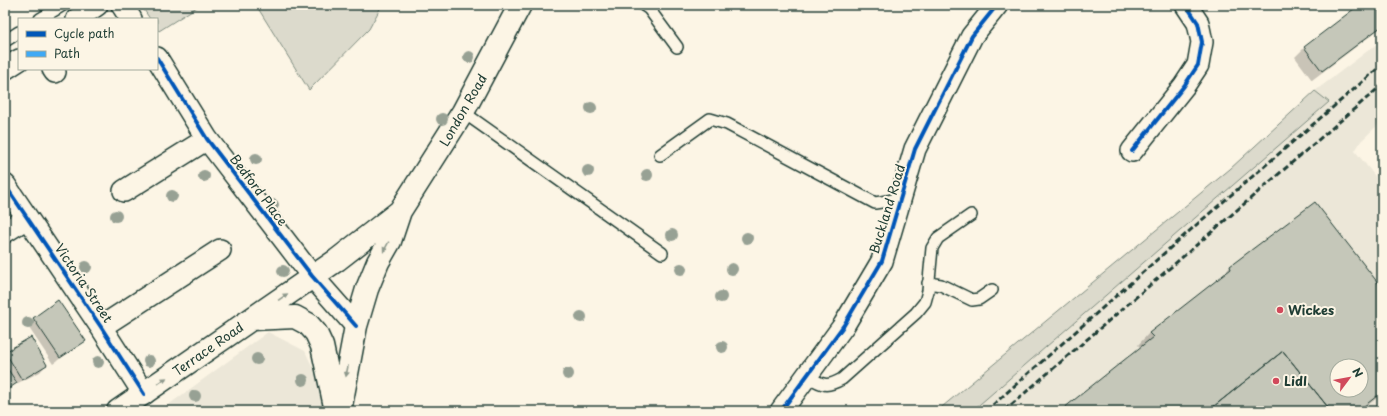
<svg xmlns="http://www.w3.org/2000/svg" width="1387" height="416" font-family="'Playpen Sans',sans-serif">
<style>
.built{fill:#ece7d8;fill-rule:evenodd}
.green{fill:#dcdacc;stroke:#7e8c80}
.shadow{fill:#0003;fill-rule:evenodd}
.building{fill:#c5c7b9;stroke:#1f3d34;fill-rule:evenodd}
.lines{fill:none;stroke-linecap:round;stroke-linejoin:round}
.lane-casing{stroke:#1f3d34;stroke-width:14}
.street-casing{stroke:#1f3d34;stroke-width:24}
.primary-casing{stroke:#1f3d34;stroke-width:25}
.lane{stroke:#fcf5e5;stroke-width:11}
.street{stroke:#fcf5e5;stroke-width:21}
.primary{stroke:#fcf5e5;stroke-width:22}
.rail{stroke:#1f3d34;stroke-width:3;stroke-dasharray:6 3;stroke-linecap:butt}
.quiet{stroke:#3fa9f5;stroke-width:3;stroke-dasharray:6 3;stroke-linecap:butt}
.cycleway-casing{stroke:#fcf5e5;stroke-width:6}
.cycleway{stroke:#0057b8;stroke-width:4}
.tree{fill:#97a194}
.oneway{fill:#8e998c}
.poi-dot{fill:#d1495b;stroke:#fcf5e5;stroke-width:1.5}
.labels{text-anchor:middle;stroke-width:4;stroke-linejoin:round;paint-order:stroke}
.street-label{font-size:13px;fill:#1f3d34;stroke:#fcf5e5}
.poi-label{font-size:13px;font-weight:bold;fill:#1f3d34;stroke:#fcf5e5;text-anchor:start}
</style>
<rect width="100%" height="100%" fill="#fcf5e5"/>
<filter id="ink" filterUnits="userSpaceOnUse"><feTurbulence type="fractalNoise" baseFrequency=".025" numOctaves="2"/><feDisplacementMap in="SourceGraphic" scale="8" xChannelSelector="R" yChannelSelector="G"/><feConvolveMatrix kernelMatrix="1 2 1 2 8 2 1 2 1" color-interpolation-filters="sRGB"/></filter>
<g filter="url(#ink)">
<path class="built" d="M1382,40V121L1361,141L1355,151L1382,185V411H937L1230,169L1315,91ZM1337,366H1361V390H1337Z
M268,332L305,351L333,411H160Z"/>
<path class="green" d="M141,5H200L159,31L157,29V19H150Z
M256,5H382L369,29L309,90Z
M1315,91L1329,102L972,411H937L1230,169Z"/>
<path class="shadow" d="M1361,5H1382V27L1312,80L1295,57L1305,47Z
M1315,203L1382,290V394L1360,411H1062L1141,348L1138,345L1149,333L1219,279L1230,267ZM1337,366H1361V390H1337Z
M58,302L84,340L53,364L27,325Z
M6,352L46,365L40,372L14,385L5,393Z"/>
<path class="building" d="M1359,5H1382V26L1322,71L1304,47Z
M1315,202L1382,288V392L1358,411H1331L1283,351L1208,411H1066L1064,408L1153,337L1149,333L1231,269L1230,266ZM1337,366H1361V390H1337Z
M58,300L86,341L60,358L33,318Z
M31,337L47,365L22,380L5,352Z
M1283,351L1331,411H1208Z
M5,365L17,383L5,391Z"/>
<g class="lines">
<defs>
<path id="lane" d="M643,5L649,9L677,47
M40,19L63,5
M5,41L19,32
M463,112L662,253
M660,155L710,119L727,124L875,203L900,199
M928,283L941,285L972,300L979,299L992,290
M807,376C822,385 826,388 842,379L916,313L925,302L928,291L932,248L938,238L971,215"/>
<path id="street" d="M122,5L131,19
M77,19L97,5
M157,58L207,139L312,276L356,326
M5,69L19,60
M53,69L55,72
M1132,151L1184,86L1198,65L1202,42L1198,23L1186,5
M5,185L101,327L144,394
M124,191L207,139
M5,232L27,218
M101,327L220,250
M781,411L844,325L882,261L915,149L972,36L997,5"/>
<path id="primary" d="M252,319L295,317L308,324L316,333L322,346L336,411
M118,411L337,260L400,211
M340,411L356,326L367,289L378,262L390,241L400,211L463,112L520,5"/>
</defs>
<use href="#lane" class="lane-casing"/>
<use href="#street" class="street-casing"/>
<use href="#primary" class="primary-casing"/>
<use href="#lane" class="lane"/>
<use href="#street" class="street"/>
<use href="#primary" class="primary"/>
<path class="rail" d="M986,411L1195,226L1382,65
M1004,411L1382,85"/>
<path class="quiet" d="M337,5L339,9"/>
<defs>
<path id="cycleway" d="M157,58L207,139L312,276L356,326
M1132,151L1184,86L1198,65L1202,42L1198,23L1186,5
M5,185L101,327L144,394
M781,411L844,325L882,261L915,149L972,36L997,5"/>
</defs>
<use href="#cycleway" class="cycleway-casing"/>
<use href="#cycleway" class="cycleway"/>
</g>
<g class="tree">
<circle cx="469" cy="57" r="6"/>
<circle cx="591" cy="108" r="6"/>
<circle cx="442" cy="119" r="6"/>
<circle cx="256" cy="159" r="6"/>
<circle cx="588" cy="171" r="6"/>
<circle cx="647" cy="175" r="6"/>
<circle cx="204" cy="176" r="6"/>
<circle cx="172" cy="196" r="6"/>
<circle cx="273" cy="205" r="6"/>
<circle cx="116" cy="216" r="6"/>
<circle cx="672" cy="235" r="6"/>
<circle cx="747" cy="238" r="6"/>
<circle cx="86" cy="267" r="6"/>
<circle cx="681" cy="269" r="6"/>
<circle cx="732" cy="269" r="6"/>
<circle cx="283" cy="271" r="6"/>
<circle cx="721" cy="297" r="6"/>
<circle cx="581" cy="317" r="6"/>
<circle cx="28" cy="323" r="6"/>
<circle cx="722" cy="347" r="6"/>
<circle cx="257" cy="359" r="6"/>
<circle cx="149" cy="361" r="6"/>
<circle cx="98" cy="362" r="6"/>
<circle cx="568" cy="374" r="6"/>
<circle cx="303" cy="380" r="6"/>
<circle cx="195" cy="396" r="6"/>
</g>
<defs><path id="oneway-solid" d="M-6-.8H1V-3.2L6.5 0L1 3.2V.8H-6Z"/></defs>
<g class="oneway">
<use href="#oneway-solid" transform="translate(386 247) rotate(118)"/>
<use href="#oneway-solid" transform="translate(283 297) rotate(-35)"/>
<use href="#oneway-solid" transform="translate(347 371) rotate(101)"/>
<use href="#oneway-solid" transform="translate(162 381) rotate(-35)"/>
</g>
</g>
<g class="poi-dot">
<circle cx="1280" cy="310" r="4"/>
<circle cx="1276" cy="381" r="4"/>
</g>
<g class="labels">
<g class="street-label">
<text transform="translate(463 110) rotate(-60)" y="5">London Road</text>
<text transform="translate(259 190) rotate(53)" y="5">Bedford Place</text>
<text transform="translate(887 209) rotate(-73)" y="5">Buckland Road</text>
<text transform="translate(84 283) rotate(56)" y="5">Victoria Street</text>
<text transform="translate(208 349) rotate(-35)" y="5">Terrace Road</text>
</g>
<g class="poi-label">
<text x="1288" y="315">Wickes</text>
<text x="1284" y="386">Lidl</text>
</g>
</g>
<rect width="1387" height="416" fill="none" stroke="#fcf5e5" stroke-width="20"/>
<rect x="10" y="10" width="1367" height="396" fill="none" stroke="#1f3d34" stroke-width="1.5" filter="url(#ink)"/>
<rect x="18" y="18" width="140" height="52" fill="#fcf5e5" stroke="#a4ab9e"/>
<rect x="26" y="31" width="20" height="6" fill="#0057b8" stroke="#a4ab9e"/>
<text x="54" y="38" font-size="12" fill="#1f3d34">Cycle path</text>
<rect x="26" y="51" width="20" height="6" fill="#3fa9f5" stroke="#a4ab9e"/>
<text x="54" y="58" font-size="12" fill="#1f3d34">Path</text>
<g transform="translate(1349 378) rotate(58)"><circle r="19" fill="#fcf5e5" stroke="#a4ab9e"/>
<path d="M0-3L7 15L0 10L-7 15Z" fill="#d1495b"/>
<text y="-6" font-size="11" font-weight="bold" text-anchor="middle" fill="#1f3d34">N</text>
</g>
</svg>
